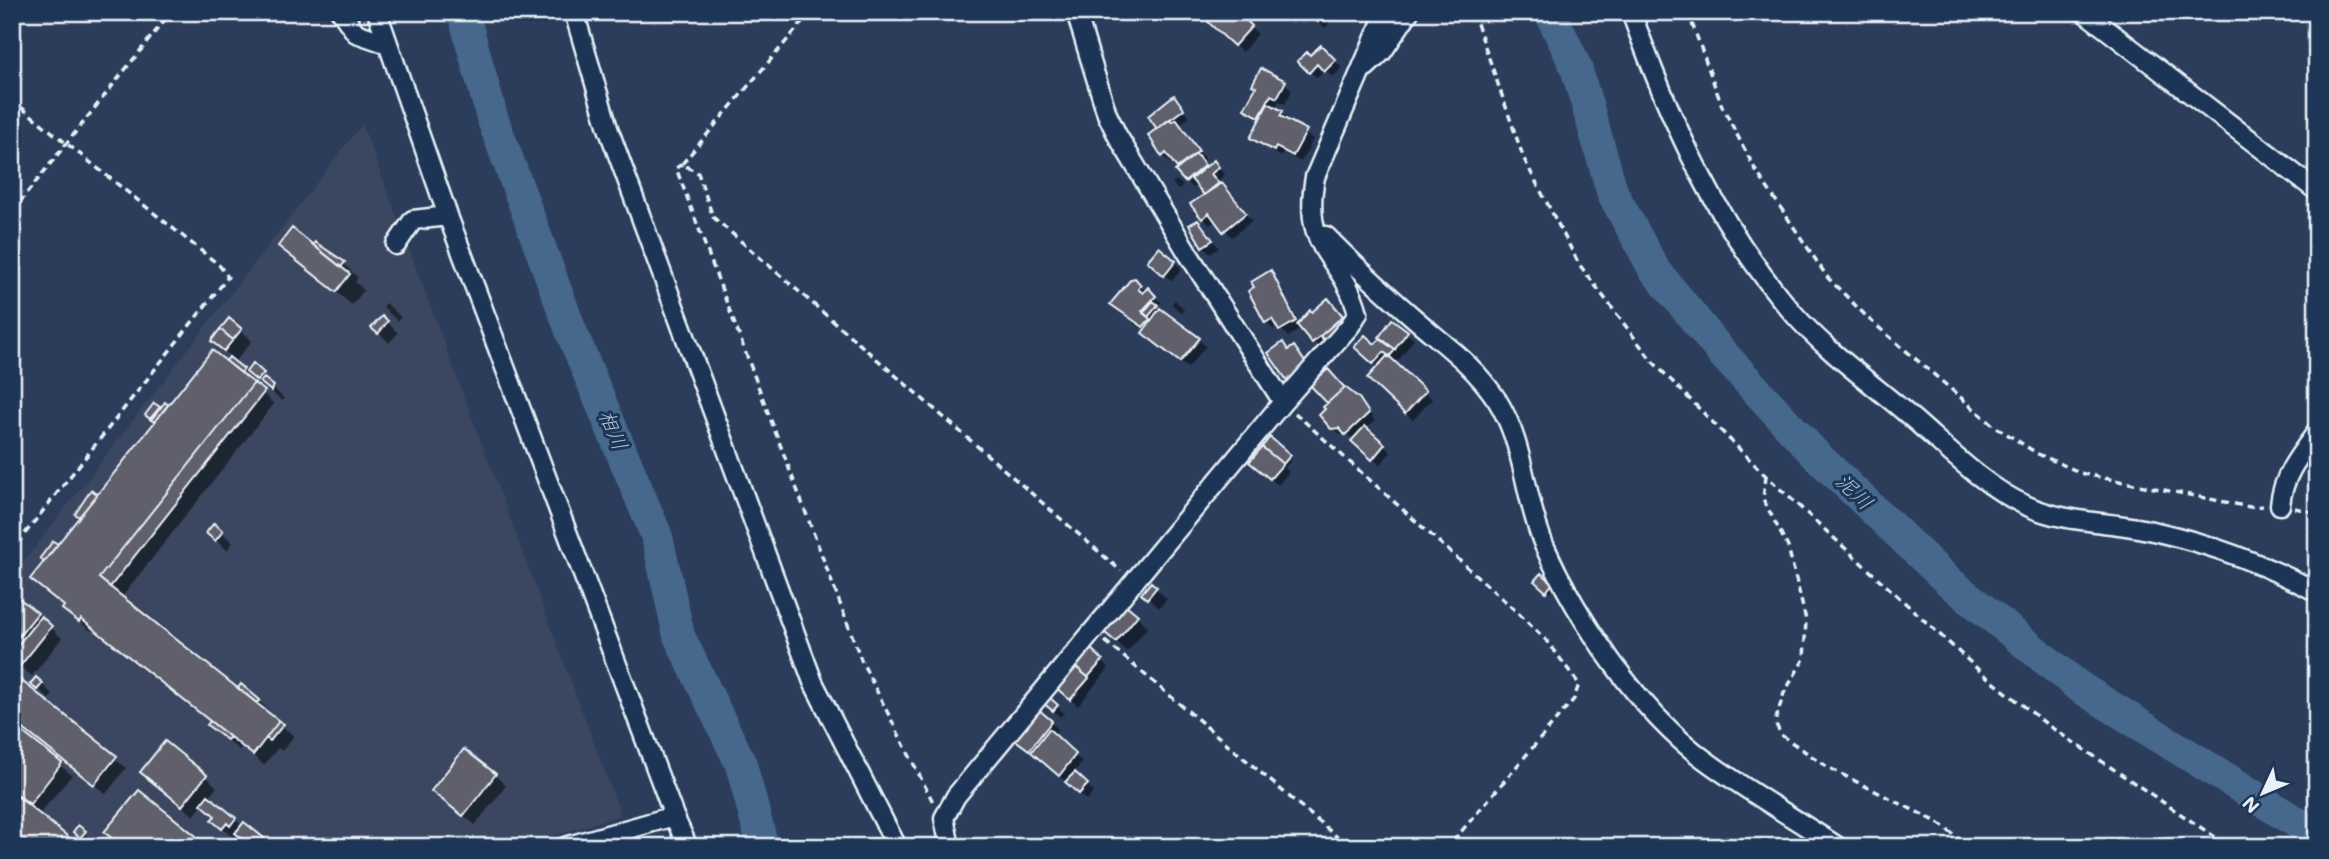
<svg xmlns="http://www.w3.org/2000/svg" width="2329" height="859" font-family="Mali,'Klee One',sans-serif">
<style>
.built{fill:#3b4760}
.shadow{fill:#0007}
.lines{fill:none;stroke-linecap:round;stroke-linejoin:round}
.river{stroke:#47678d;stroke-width:32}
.building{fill:#615e6c;stroke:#e8f1f8;stroke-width:2}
.minor-casing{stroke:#e8f1f8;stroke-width:23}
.path{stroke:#e8f1f8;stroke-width:3.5;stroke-dasharray:7 5;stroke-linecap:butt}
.minor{stroke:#1d3557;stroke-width:18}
.labels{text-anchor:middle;stroke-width:6;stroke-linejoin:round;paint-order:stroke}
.water-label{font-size:21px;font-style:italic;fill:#b0c1d3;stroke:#1d3557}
</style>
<rect width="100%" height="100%" fill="#2b3d5b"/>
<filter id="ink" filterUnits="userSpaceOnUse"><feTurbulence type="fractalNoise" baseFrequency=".0143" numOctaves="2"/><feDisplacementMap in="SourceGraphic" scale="14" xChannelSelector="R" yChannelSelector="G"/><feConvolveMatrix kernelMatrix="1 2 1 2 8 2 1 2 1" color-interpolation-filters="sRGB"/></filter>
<g filter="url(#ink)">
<path class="built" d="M362,124L621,815L517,847H12V577Z"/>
<path class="shadow" d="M1212,12H1246L1249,15L1243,21L1258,34L1242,52L1218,30Z
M1301,12H1335V13L1326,28Z
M1321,47L1342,68L1333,77L1325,70L1317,78L1300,61L1310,58Z
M1285,83L1292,90L1285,104L1279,101L1275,108L1289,119L1287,122L1313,139L1301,162L1283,153L1281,157L1252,138L1261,120L1247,109L1257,89L1254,85Z
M1174,98L1190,117L1179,125L1205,159L1201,162L1207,168L1214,163L1221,170L1225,175L1217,182L1252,221L1232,237L1216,220L1210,225L1203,218L1208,197L1197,184L1193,188L1186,181L1173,160L1170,163L1163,156L1160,129Z
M1177,180L1183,186L1178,190L1172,183Z
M1205,230L1219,248L1210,253L1203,246Z
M281,246L313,247L343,263L358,278L355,282L364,290L352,305Z
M1159,250L1182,269L1172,281L1157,268Z
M1271,273L1286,295L1284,296L1300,324L1312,315L1335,308L1349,324L1320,348L1302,328L1288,337L1278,326L1273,329L1266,322Z
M1135,280L1146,293L1162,302L1157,307L1161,311L1206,346L1188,368L1151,340L1144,333L1145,328H1140L1112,304Z
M1175,300L1184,309L1181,313L1172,304Z
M386,303L401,317L397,321L383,307Z
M387,322L398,333L389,343L374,328Z
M1392,322L1414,339L1395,365L1432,399L1413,420L1376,385L1379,367L1363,354L1375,347Z
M241,330L252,341L234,363L247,374L253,366L284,399L282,401L255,379L252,383L274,404L121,598L238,690L241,687L259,701L270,712L268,714L294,736L282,751L278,748L264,765L242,747L239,750L220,735L210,725L211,722L92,629L91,631L76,619L33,579L82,517L78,513L97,497L156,423L147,414L155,405L161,410L165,404L169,407L226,363L231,357L213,341Z
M1328,372L1366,408L1375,421L1366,429L1391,452L1380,465L1347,434L1340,435L1321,415L1329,403L1313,385Z
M1270,440L1292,459L1285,468L1289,472L1278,485L1259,469Z
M222,532L233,543L227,550L208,533Z
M1541,575L1555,587L1550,593L1536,581Z
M1151,584L1167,599L1159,608L1143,593Z
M12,604L36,614L62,638L32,676L12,661Z
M1137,616L1148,627L1127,652L1106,632Z
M1089,650L1109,668L1078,706L1063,693Z
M12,677L126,768L106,794L12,721Z
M32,683L42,684L53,695L49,699Z
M1057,706L1064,713L1060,717L1053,710Z
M1051,722L1058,729L1053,736L1082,762L1074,773L1094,792L1087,800L1023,745Z
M12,726L72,775L12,847Z
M142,772L206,776L217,787L208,798L270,847H252L239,835L234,839L214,820L216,817L203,804L194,816Z
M495,775L506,786L475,825L434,791Z
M78,828L96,844L93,847L75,832Z
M200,841L205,847H123Z"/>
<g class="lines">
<path class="river" d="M463,12L492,117L571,331L657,537L679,636L741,764L763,847
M1550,12L1576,67L1613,194L1654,269L1722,353L1816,455L1947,580L2078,686L2317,835"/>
</g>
<path class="building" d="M1210,12H1238L1252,26L1234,46L1209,23L1207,19Z
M1302,12H1324L1318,22Z
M1321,45L1336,60L1324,72L1317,64L1309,73L1297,61L1307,52L1310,55Z
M1261,68L1286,81L1277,98L1271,95L1259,117L1244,109L1256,87L1252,85Z
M1174,95L1184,109L1157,129L1148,116Z
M1268,103L1283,111L1280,116L1307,130L1293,156L1276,147L1274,151L1250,138Z
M1170,119L1172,122L1176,119L1199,151L1177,168L1166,153L1162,157L1148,135Z
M1196,154L1205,165L1185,182L1175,171Z
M1214,160L1219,167L1211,174L1219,183L1204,195L1191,179Z
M1222,183L1246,213L1223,232L1209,213L1202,219L1190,204Z
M1198,220L1213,240L1202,247L1189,225Z
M292,228L350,274L336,292L278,246Z
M315,242L345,262L341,267L313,245Z
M1159,247L1176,261L1164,276L1147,261Z
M1271,270L1296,321L1279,331L1272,319L1265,323L1248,291L1254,287L1251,282Z
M1135,278L1141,285L1138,289L1143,293L1148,287L1156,296L1142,311L1150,319L1143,327L1110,304L1131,279Z
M1328,298L1343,316L1312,343L1297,325L1310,310L1312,312Z
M1153,301L1158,305L1148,317L1143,313Z
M1160,308L1200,338L1180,362L1142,333Z
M382,316L388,321L378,334L371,328Z
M229,318L242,329L233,340L220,329Z
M1340,319L1343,322L1327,344L1320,336Z
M1392,319L1408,331L1395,349L1379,337Z
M220,329L233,340L224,351L211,341Z
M1365,335L1375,344L1380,339L1395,350L1389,357L1384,352L1373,364L1354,347Z
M1283,342L1288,350L1294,346L1309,368L1288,382L1268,353Z
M212,350L254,383L99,578L279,721L253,755L81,619L79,622L62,609L64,606L30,579Z
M1388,355L1426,391L1405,414L1367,378Z
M229,357L244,369L241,373L226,361Z
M253,363L264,373L257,381L246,372Z
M1328,369L1345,388L1327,403L1310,385Z
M264,378L274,386L271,391L260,382Z
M254,383L265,391L110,587L99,578Z
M1345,387L1359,398L1369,413L1345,435L1339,428L1331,429L1319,415L1325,409L1323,407Z
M165,402L168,405L154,422L151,420Z
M154,403L160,407L150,419L145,415Z
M1365,426L1385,444L1372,460L1351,441Z
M1270,437L1291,455L1283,464L1262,447Z
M1262,447L1283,464L1270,479L1249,462Z
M91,490L97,495L79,517L75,514Z
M214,523L223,531L215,541L206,533Z
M53,541L58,544L44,562L40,558Z
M1541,573L1553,583L1546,592L1534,581Z
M1151,582L1157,587L1147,599L1141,594Z
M16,596L38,613L12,645V601Z
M1126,605L1138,615L1116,642L1104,632Z
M41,616L52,626L20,666L12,660V652Z
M1089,647L1103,660L1088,677L1073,665Z
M1073,664L1089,678L1070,700L1054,686Z
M17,677L23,682L12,695V682Z
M36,677L43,683L37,690L30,684Z
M23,682L117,756L94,785L12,720V695Z
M241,684L260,700L257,703L238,688Z
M1049,697L1058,705L1053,711L1043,703Z
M1038,709L1052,721L1029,750L1014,739Z
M210,721L230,737L227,740L207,725Z
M279,721L284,724L270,741L266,738Z
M12,724L62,763L30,804L12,791Z
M1049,729L1076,754L1059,776L1031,752Z
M165,741L207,775L182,806L140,772Z
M464,749L496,774L463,816L431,791Z
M1075,772L1088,784L1079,794L1065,782Z
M139,790L201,840L195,847H123L104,832Z
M12,792L81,847H12Z
M208,795L236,818L230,826L227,823L222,829L211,820L215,816L201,804Z
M244,822L264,838L258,847H253L235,833Z
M78,825L86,831L80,838L73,832Z"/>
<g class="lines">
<defs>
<path id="minor" d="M341,12L356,33L385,43
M377,12L448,216L674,816L688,847
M574,12L608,128L813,682L897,847
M1076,12L1107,114L1117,135L1189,255L1283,402
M1631,12C1670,120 1717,226 1793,313C1827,352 1873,384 1912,418C1947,448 1982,485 2025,505C2061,522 2100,521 2138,528C2201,540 2260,562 2317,592
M2084,12L2317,191
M1366,67L1382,52L1409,12
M1318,236H1326C1354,265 1384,292 1415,319C1446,346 1474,365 1497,400C1525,444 1524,498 1544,545C1577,619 1639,712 1705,760C1747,791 1794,818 1838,847
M396,245L413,220L448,216
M2280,505C2283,475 2299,456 2317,432
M565,847L674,816
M950,847L944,818L956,796L1283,402L1350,326L1358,313C1342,253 1301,254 1315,177L1386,12"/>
</defs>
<use href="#minor" class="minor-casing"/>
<path class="path" d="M811,12L682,164L698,173L713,217L1121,571
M1473,12L1524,159L1579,264L1652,361L1766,476L1982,673L2049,726L2230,847
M1688,12L1722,106L1756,171L1828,278L1870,320L1993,425L2038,454L2084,474L2250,507L2263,506
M12,100L219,265L228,277L12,550
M682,164L676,168L862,662L934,804
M12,212L171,12
M1295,413L1516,611L1548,642L1579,684L1574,699L1448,847
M1766,476L1763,499L1788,547L1806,620L1804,659L1784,693L1775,722L1781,735L1829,768L1937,822L1970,847
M2295,508L2317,513
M1105,641L1349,847"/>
<use href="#minor" class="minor"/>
</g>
</g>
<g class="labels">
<g class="water-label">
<text transform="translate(613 430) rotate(67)" y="7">相川</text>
<text transform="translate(1854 492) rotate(44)" y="7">泥川</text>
</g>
</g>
<rect width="2329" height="859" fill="none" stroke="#1d3557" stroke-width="42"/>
<rect x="21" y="21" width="2287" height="817" fill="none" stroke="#e8f1f8" stroke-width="2.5" filter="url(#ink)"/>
<g transform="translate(2263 793) rotate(226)" stroke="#1d3557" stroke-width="5" paint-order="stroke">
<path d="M0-5L12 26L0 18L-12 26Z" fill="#e8f1f8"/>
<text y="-10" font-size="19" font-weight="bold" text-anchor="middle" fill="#e8f1f8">N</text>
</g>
</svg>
